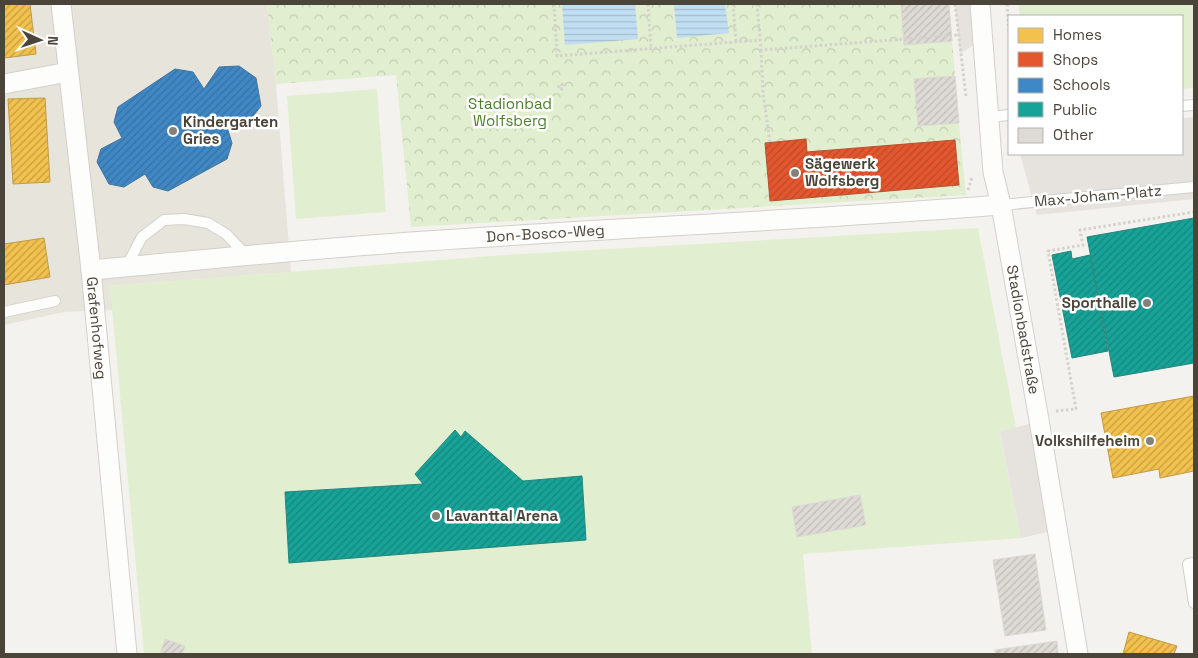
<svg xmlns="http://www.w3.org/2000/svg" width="1198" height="658" font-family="'Space Grotesk',sans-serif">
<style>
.residential{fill:#e7e4dc}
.forest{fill:url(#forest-crowns)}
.pitch{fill:#e1eecf}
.parking{fill:#e6e3df}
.water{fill:url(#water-rules)}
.homes{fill:url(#homes-hatch);stroke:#c09c48}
.shops{fill:url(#shops-hatch);stroke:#b65131}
.schools{fill:url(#schools-hatch);stroke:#43749b}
.public{fill:url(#public-hatch);stroke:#27867c}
.building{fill:url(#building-hatch);stroke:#dcd9d4}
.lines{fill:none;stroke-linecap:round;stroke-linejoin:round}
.lane-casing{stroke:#d2d0cb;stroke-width:12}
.street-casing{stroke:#d2d0cb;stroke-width:21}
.path{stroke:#d3d2cc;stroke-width:3;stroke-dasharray:2.5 2.5;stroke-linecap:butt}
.lane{stroke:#fdfdfc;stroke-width:10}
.street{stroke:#fdfdfc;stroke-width:19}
.poi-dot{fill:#868178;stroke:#fff;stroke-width:2}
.labels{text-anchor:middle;stroke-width:5;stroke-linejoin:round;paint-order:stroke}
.park-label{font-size:15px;fill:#4a7f2a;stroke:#fff}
.poi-label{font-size:15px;font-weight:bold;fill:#4b4439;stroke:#fff;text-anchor:start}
.street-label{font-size:15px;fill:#4b4439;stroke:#fff}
</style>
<defs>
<pattern id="forest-crowns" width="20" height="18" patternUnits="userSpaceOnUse" patternTransform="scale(1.25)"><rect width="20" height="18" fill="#e1eecf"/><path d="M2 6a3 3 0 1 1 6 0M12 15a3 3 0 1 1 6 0" fill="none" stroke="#c3cdb2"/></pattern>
<pattern id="water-rules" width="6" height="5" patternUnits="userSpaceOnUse" patternTransform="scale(1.25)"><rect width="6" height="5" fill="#c0ddf1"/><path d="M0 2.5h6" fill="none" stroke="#a6bfcf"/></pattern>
<pattern id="homes-hatch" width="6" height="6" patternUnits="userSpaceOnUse" patternTransform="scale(1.25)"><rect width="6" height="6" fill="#f2c14e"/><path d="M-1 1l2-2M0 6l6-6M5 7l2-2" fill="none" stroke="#c69e42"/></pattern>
<pattern id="shops-hatch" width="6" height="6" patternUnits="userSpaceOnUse" patternTransform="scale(1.25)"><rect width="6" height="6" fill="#e4572e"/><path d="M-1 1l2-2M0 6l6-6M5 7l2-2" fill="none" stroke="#bb4a28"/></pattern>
<pattern id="schools-hatch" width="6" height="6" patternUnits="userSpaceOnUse" patternTransform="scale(1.25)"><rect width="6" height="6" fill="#3f88c5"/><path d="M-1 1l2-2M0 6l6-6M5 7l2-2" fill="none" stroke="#3771a1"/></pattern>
<pattern id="public-hatch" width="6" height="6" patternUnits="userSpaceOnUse" patternTransform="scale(1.25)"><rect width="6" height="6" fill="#17a398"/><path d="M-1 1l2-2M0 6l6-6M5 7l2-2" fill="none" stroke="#17867d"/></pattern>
<pattern id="building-hatch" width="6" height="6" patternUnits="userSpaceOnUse" patternTransform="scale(1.25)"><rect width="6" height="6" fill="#dedbd6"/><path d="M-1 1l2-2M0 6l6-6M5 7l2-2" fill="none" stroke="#c0bdb8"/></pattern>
</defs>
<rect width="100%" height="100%" fill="#f4f2ee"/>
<path class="residential" d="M4,4H267L276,84L291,272L110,286L113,310L64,312L4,325Z"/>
<path class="forest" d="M267,4H949L959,123L966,195L411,227L396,75L276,84Z"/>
<path class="pitch" d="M1019,4H1194V88L1182,89V16H1019Z
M377,89L386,212L296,219L287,96Z
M978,228L1016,428L1000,433L1021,538L803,554L812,654H144L110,286L504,255Z"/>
<path class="parking" d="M955,4H980L983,39L960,54Z
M1194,117V199L1037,215L1020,154H1182V118Z
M1039,421L1057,530L1021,538L1000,432Z"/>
<path class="water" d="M562,4H635L638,39L565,45Z
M674,4H725L729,33L677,38Z"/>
<path class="homes" d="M4,4H30L36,54L4,58Z
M45,98L50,182L13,184L8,99Z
M44,238L50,277L4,285V244Z
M1194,396V471L1160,478L1159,469L1113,478L1101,413Z
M1129,632L1177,646L1174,654H1123Z"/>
<path class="shops" d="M806,139L807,152L955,140L959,185L770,201L765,143Z"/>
<path class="schools" d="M239,66L256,78L261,106L247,124H226L232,143L227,159L168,191L153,187L145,174L124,187L109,184L97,162L101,149L122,138L114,122L118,107L175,69L193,72L204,89L219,67Z"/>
<path class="public" d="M1194,218V363L1114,377L1087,237Z
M1071,251L1072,259L1090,255L1108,351L1072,358L1052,255Z
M455,430L461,437L465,431L523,481L582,476L586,540L289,563L285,492L423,484L415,474Z"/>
<path class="building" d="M901,4H949L952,41L904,45Z
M955,76L959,123L918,126L914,79Z
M860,495L866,525L797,537L792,507Z
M1035,554L1046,630L1005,636L993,560Z
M165,639L185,646L182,654H160Z
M1057,641L1058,654H995V650Z"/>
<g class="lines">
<defs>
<path id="lane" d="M1182,106L1194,105
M989,117L1009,115
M1001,205L1194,187
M126,267L142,237L164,220L184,219L208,223L226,234L246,255
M4,312L55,301
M1194,563L1188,564L1194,603"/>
<g id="street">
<path id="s1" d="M61,4L91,270L127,654"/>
<path id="s2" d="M980,4L993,172L1001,205L1038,414L1078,654"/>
<path d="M4,84L68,72"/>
<path id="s3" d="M91,270C213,259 335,246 457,239C638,227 820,219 1001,205"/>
</g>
</defs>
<use href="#lane" class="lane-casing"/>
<use href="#street" class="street-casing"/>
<path class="path" d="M554,4L557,56L760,40
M648,4L651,48
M733,4L736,42
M757,4L761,50L958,35
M955,4L966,96
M1007,4L1009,33
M761,50L763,93L770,142
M563,85L560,84L558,88L562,89L563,84
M968,190L972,177
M1056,411L1076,409L1048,251L1083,245L1080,230L1194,212"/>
<use href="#lane" class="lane"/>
<use href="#street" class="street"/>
</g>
<g class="poi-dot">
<circle cx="173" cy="131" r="5"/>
<circle cx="795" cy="173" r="5"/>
<circle cx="1147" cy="303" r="5"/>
<circle cx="1150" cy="441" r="5"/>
<circle cx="436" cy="516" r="5"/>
</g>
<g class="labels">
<g class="park-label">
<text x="510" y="109">Stadionbad<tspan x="510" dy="17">Wolfsberg</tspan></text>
</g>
<g class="poi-label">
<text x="183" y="127">Kindergarten<tspan x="183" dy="17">Gries</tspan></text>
<text x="805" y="169">Sägewerk<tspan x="805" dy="17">Wolfsberg</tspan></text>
<text x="1137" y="308" text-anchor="end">Sporthalle</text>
<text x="1140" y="446" text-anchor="end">Volkshilfeheim</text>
<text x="446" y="521">Lavanttal Arena</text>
</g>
<g class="street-label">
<text transform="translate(1098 196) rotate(-5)" y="5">Max-Joham-Platz</text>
<text dy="5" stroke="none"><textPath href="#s3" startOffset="456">Don-Bosco-Weg</textPath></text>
<text dy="5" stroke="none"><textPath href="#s1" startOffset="326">Grafenhofweg</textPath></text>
<text dy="5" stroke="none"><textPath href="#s2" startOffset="329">Stadionbadstraße</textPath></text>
</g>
</g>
<rect width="1198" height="658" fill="none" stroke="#4b4439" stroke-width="10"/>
<rect x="1008" y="15" width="175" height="140" fill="#ffffff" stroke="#b7b4b0"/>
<rect x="1018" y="28" width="25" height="15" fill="#f2c14e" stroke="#b7b4b0"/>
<text x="1053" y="40" font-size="15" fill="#4b4439">Homes</text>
<rect x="1018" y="52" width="25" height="15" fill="#e4572e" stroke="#b7b4b0"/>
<text x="1053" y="65" font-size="15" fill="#4b4439">Shops</text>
<rect x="1018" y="78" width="25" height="15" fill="#3f88c5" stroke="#b7b4b0"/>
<text x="1053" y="90" font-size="15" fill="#4b4439">Schools</text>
<rect x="1018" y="102" width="25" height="15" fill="#17a398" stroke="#b7b4b0"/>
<text x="1053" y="115" font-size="15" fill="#4b4439">Public</text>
<rect x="1018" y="128" width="25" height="15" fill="#dedbd6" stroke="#b7b4b0"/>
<text x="1053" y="140" font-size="15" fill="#4b4439">Other</text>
<g transform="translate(40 40) rotate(93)" stroke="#ffffff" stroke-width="4" paint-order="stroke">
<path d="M0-4L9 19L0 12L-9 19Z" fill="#4b4439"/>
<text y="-8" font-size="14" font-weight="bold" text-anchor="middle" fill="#4b4439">N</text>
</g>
</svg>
